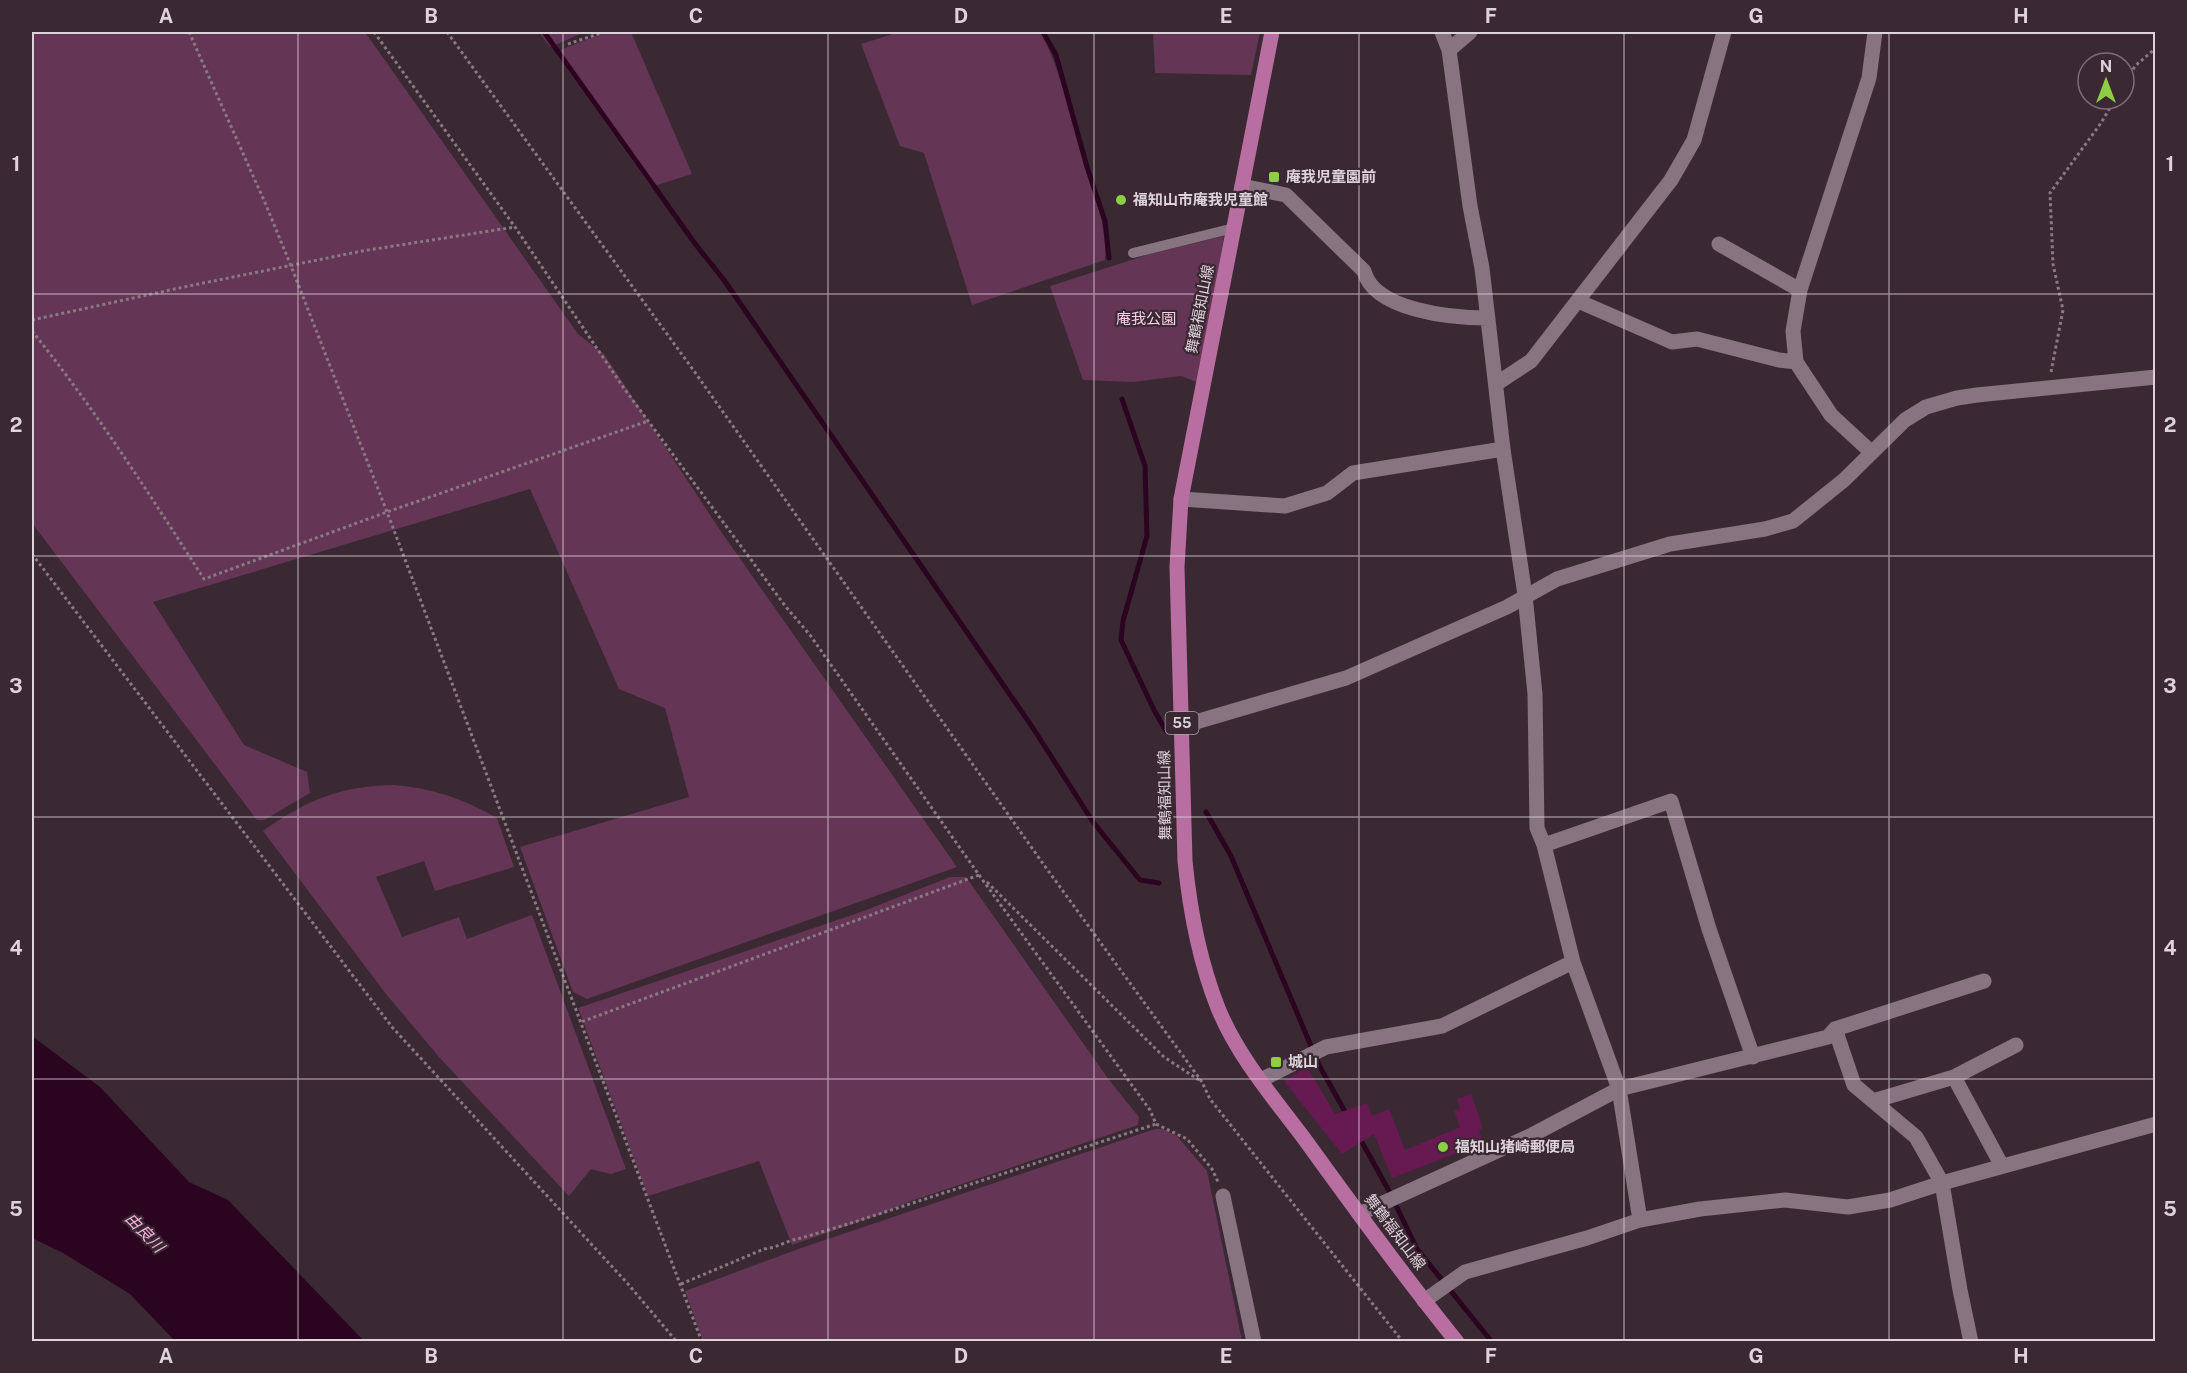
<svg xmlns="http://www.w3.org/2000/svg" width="2187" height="1373" font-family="'Public Sans','Noto Sans JP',sans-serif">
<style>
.green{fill:#643554}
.water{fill:#2b0420}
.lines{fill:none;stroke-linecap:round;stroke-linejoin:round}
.stream{stroke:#2b0420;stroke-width:5}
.building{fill:#661a51}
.path{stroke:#887a82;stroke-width:3;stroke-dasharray:3 3;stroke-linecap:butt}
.lane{stroke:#887380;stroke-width:10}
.street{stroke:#887380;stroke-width:15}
.secondary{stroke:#887380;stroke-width:15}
.primary{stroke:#b86ea0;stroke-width:15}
.grid{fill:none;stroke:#ded3da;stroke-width:1.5;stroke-opacity:0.55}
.poi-dot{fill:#8dce44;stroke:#3a2933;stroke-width:2}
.labels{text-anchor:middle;stroke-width:4.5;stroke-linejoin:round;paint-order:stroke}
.shield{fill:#3a2933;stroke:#ada0a8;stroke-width:1.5}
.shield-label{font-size:14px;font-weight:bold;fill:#ded3da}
.poi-label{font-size:15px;font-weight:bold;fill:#ded3da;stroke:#3a2933;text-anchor:start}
.street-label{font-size:15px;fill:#ded3da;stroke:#3a2933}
.park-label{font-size:15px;fill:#fccfea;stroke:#3a2933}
.water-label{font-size:16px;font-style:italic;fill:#f5b3dd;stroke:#3a2933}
.neatline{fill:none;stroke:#ded3da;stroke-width:2}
.grid-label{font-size:20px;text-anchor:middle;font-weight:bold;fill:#ded3da}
</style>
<rect width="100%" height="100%" fill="#3a2933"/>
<path class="green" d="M32,32H365L578,334L604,354L722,533L957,867L587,999L573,992L520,847L689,797L665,708L619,689L530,489L153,602L244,745L307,772L310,793L264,820H257L32,523Z
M539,32H585L550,47Z
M606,32H631L692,174L651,187L557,55L563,49Z
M899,32H1041C1062,74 1072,121 1085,166C1095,202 1107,221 1105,260L972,305L924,153L900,146L861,44Z
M1153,32H1260L1251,75L1155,73Z
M1224,236L1199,383L1181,376L1133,382L1083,380L1050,286L1150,254Z
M394,785C432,788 464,799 497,818L514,867L435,891L424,861L376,877L402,937L459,917L467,939L532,915L626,1169L611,1174L591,1169L569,1196L439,1057L386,994L263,831C306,800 341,786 394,785Z
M950,877H966L1109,1080L1139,1117L1138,1125L911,1201L881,1214L792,1245L759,1161L648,1196L578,1008L861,912Z
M1155,1129H1163L1177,1136L1207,1171L1242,1341H703L685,1291L801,1248Z"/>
<path class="water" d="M32,1036L100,1087L189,1182L228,1200L364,1341H175L130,1294L63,1253L32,1238Z"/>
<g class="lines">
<path class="stream" d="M544,32L696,245L724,280L1033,728L1093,822L1140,880L1159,883
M1043,32L1056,55L1087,167L1105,221L1109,258
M1122,399L1145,466L1147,536L1123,621L1121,640L1154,710L1166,731
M1206,812L1231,856L1319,1065L1348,1117
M1358,1135L1388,1189L1417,1249L1492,1342"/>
</g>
<path class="building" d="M1307,1067L1335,1114L1367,1103L1372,1116L1389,1109L1405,1150L1460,1127L1454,1111L1460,1109L1457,1099L1471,1094L1483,1128L1479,1130L1483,1143L1392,1178L1374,1134L1342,1154L1284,1081Z"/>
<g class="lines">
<path class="path" d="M189,32L266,205L291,266L387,512L702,1342
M374,32L515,227L623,387L786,607L810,635L979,875L581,1022
M447,32L694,371L1044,865L1202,1082L1210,1099L1403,1342
M568,44L604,32
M2124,85L2135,66L2156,48
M32,320L184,287L362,251L515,227
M32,331C95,409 150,495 204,579L387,512L648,421
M2051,372L2063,310L2053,264L2050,193L2101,123L2115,99
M32,554L392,1027L628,1284L677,1342
M979,875L1150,1110L1156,1124L1187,1139L1212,1169L1218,1182
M987,882L1164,1057L1199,1080
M681,1284L764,1249C775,1248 783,1243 793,1240C810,1236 827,1230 845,1225L1156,1124"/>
<path class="lane" d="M1133,253L1234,228"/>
<path class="street" d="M1442,32L1449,50L1470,206L1482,268L1503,449L1525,595L1535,694L1537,828L1544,845L1573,962L1619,1089L1640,1220
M1449,50L1470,32
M1242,186L1286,195L1364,271C1374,311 1453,318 1488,318
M1719,244L1800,290
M1578,301L1672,342L1697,339L1779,360L1796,362
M1496,384L1531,361L1671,180L1694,140L1724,32
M1871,452L1831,415L1796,362L1793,331L1800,290L1869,78L1875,32
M1181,499L1285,506L1327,493L1353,473L1503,449
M1544,845L1671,801L1709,929L1753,1057
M1835,1029L1854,1085L1916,1137L1942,1183L1960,1290L1971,1342
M1954,1077L2016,1045
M1261,1080L1326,1047L1442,1026L1573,962
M1873,1101L1954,1077L2002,1166
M1223,1196L1254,1342
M1359,1214L1532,1135L1619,1089L1828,1037L1835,1029L1984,981
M1424,1301L1465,1272L1587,1238L1640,1220L1700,1209L1785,1200L1848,1207L1890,1200L1942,1183L2156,1124"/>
<path class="secondary" d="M1182,726L1346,678L1507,607L1557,579L1670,544L1765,529L1793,521L1844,480L1905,420L1926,407L1957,398L1977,395L2156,377"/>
<path class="primary" d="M1272,32L1181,499L1177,567L1185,861C1190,912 1199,960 1218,1008C1237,1055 1272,1096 1303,1137C1353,1206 1403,1275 1457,1342"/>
</g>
<path class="grid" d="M298,32V1342M563,32V1342M828,32V1342M1094,32V1342M1359,32V1342M1624,32V1342M1889,32V1342M32,294H2156M32,556H2156M32,817H2156M32,1079H2156"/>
<g class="poi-dot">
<rect x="1268" y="171" width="12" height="12" rx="3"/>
<circle cx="1121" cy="200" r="6"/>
<rect x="1270" y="1056" width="12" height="12" rx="3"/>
<circle cx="1443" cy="1147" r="6"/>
</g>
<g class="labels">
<rect class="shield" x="1165.5" y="712" width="33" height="22" rx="4.5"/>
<g class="shield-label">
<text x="1182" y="728">55</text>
</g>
<g class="poi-label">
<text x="1286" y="182">庵我児童園前</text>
<text x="1133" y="205">福知山市庵我児童館</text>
<text x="1288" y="1067">城山</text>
<text x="1455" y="1152">福知山猪崎郵便局</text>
</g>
<g class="street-label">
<text transform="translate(1200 309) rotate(-79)" y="5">舞鶴福知山線</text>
<text transform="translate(1165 795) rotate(-91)" y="5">舞鶴福知山線</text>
<text transform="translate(1395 1232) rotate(53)" y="5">舞鶴福知山線</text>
</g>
<g class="park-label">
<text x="1146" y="324">庵我公園</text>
</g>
<g class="water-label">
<text transform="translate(145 1232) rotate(46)" y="6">由良川</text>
</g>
</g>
<rect width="2187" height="1373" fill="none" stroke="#3a2933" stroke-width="66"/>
<g transform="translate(2106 81)"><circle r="28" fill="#3a2933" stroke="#7c6d76" stroke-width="1.5"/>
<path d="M0-4.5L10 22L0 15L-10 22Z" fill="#8dce44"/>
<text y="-9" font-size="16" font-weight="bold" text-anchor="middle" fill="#ded3da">N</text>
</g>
<rect x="33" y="33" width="2121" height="1307" class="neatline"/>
<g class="grid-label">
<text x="166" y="23">A</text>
<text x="431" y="23">B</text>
<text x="696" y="23">C</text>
<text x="961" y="23">D</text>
<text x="1226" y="23">E</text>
<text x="1491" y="23">F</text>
<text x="1756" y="23">G</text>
<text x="2021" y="23">H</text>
<text x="16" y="171">1</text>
<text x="2170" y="171">1</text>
<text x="16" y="432">2</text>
<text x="2170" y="432">2</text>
<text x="16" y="693">3</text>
<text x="2170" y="693">3</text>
<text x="16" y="955">4</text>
<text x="2170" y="955">4</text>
<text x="16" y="1216">5</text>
<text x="2170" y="1216">5</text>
<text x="166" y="1363">A</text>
<text x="431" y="1363">B</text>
<text x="696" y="1363">C</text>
<text x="961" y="1363">D</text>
<text x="1226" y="1363">E</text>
<text x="1491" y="1363">F</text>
<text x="1756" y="1363">G</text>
<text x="2021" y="1363">H</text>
</g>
</svg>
